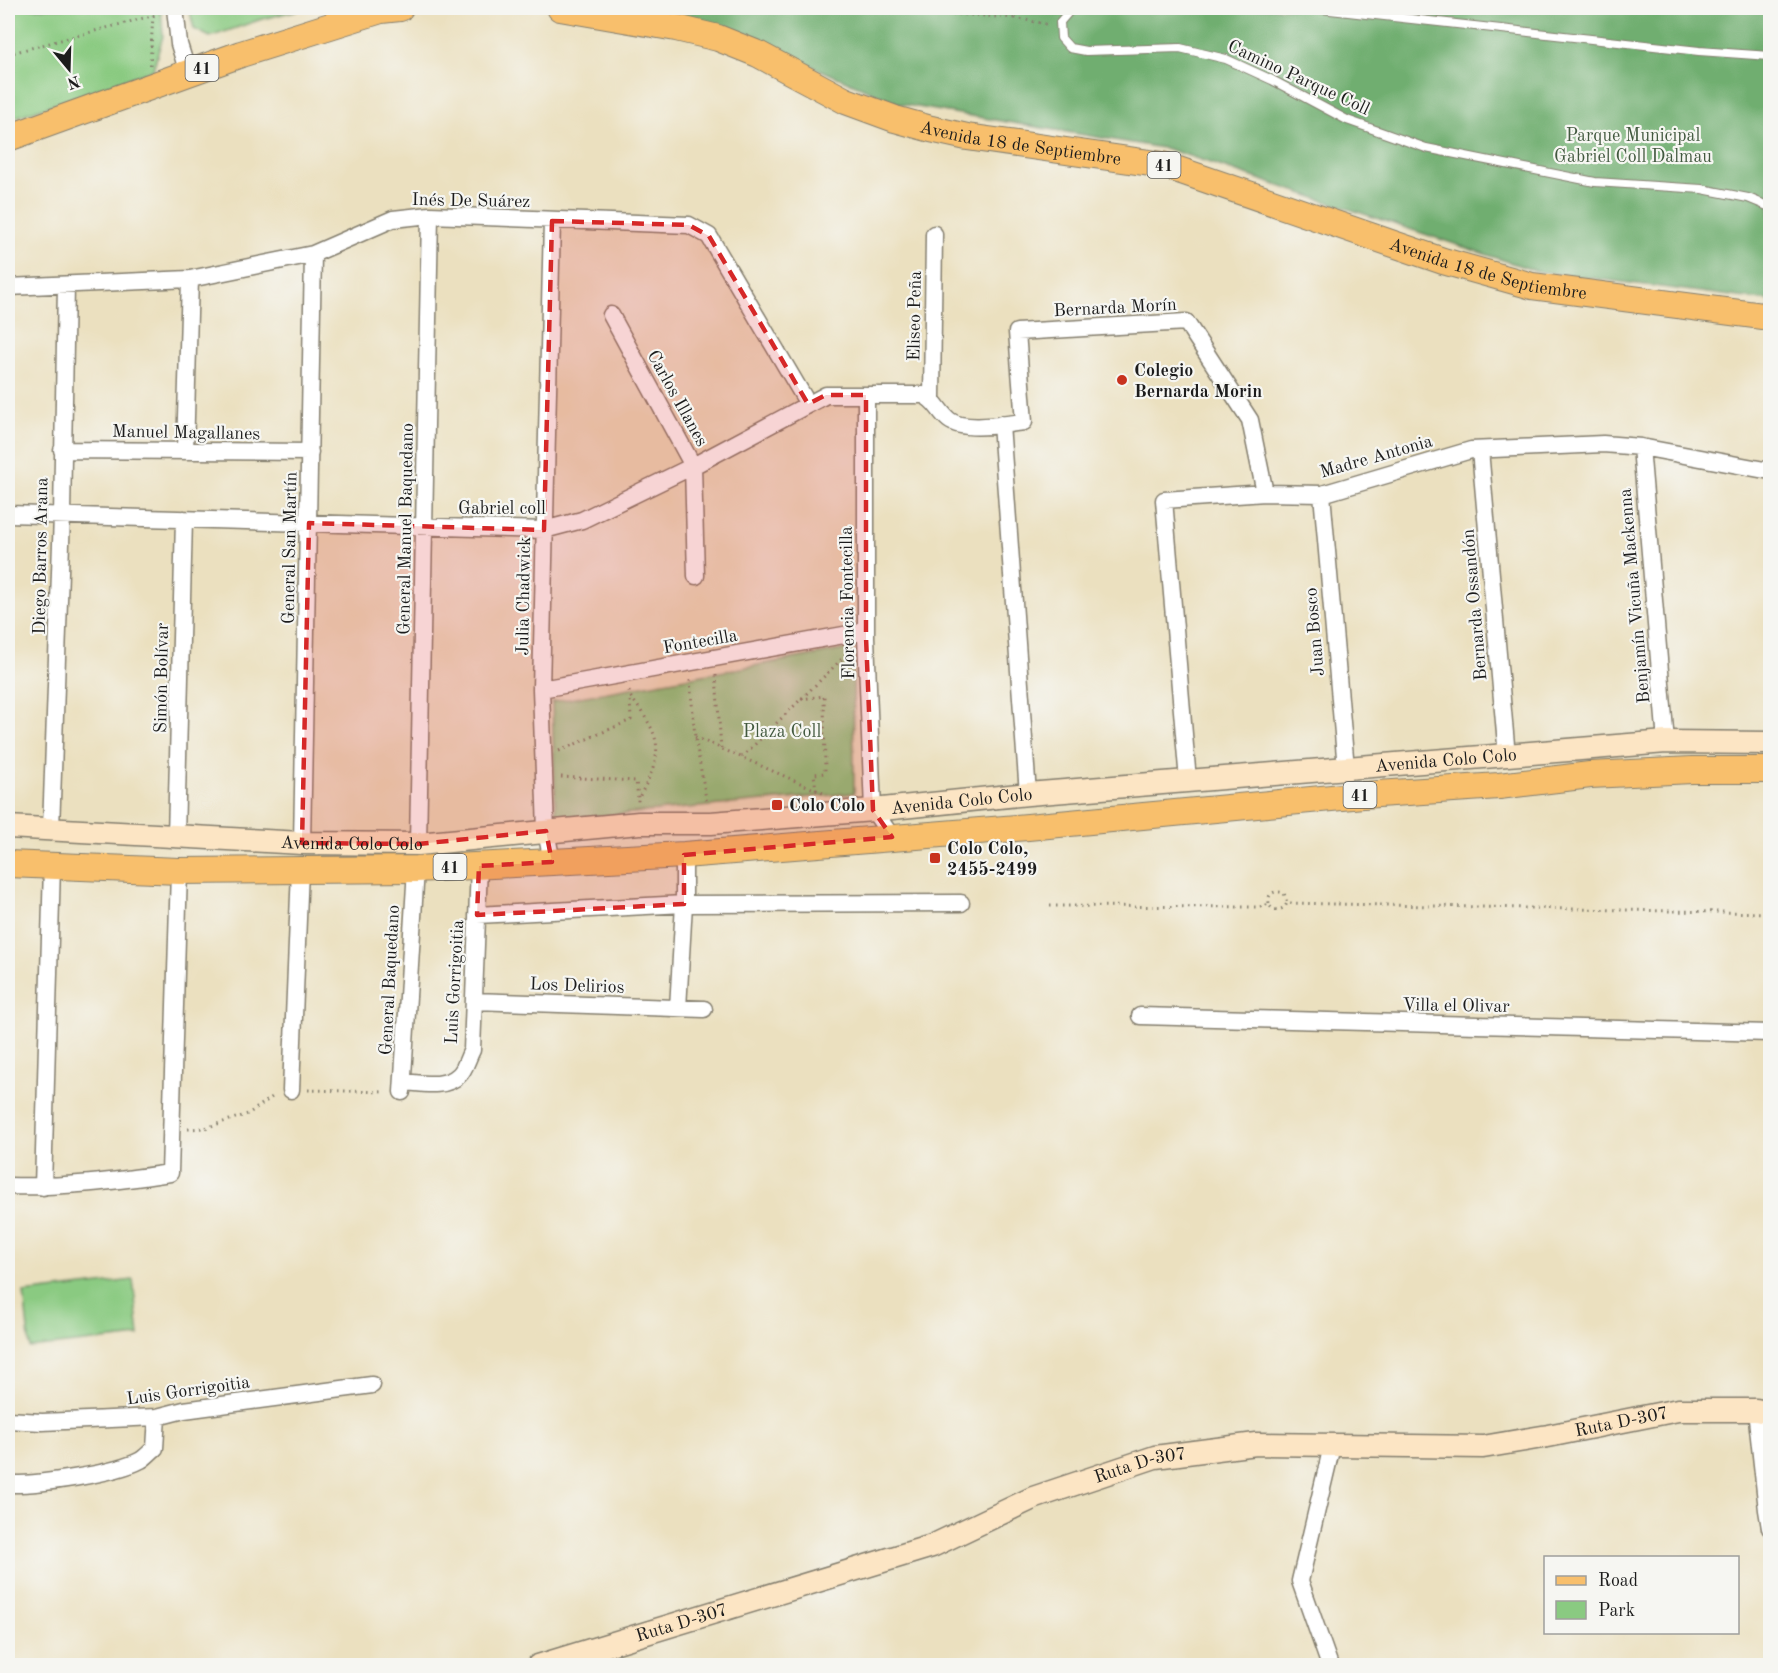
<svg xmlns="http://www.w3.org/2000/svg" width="1778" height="1673" font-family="'Old Standard TT',serif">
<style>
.green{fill:#8aca81;stroke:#53734e;stroke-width:1.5}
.forest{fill:#6fae6f;stroke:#466546;stroke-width:1.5}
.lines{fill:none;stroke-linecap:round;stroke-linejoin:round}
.lane-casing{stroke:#847e6e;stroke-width:10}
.street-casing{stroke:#847e6e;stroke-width:19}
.secondary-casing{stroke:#847e6e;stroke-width:25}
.primary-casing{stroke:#847e6e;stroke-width:28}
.path{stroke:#847e6e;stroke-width:3;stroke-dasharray:1.5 4.5;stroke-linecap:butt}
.lane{stroke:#fff;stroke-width:8}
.street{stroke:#fff;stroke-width:16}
.secondary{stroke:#fce5c4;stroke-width:22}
.primary{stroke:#f8bf6c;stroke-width:26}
.marked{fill:#d62828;fill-opacity:0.2;stroke:#d62828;stroke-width:4.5;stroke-dasharray:12 8;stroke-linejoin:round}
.poi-dot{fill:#c8321e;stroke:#f6f6f2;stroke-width:2}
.labels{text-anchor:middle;stroke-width:4.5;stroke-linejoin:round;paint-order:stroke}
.shield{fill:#f6f6f2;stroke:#5d5d5c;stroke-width:1.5}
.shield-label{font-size:16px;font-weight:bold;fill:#1c1c1c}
.street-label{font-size:18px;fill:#1c1c1c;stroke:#f6f6f2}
.park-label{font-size:18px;fill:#42593f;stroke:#f6f6f2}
.poi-label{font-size:18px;font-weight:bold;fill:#1c1c1c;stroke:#f6f6f2;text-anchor:start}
</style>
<rect width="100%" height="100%" fill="#f6f6f2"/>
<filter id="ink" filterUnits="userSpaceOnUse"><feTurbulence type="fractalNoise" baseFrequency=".0167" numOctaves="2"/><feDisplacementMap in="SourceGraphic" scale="12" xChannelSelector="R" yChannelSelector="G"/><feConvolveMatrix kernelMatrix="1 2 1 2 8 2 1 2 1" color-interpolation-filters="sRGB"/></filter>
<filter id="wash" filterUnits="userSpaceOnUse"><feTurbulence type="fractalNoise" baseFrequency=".008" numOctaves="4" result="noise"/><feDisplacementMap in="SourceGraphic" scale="24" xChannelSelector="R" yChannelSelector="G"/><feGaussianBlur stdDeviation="1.35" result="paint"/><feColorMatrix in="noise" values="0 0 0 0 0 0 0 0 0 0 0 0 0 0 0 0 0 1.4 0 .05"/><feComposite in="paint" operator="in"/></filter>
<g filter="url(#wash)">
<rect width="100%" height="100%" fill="#ebe0bf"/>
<path class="green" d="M8,8H161L163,36L153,70L8,120Z
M189,8H306L262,19L210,37L194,29Z
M853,648L854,793L556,820L552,702Z
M133,1280L139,1336L30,1348L24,1293Z"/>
<path class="forest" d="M630,8H1770V301L1536,271L1168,149L900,104L713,24Z"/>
</g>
<g filter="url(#ink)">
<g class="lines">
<defs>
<path id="lane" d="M1072,8L1060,22L1061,38L1070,48L1086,51L1180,48L1226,59L1272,80L1347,120L1426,148L1595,182L1702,189L1748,198L1770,207
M1312,8L1699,51L1770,56"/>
<path id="street" d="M175,8L179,44L188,73
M552,221L541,689L546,831L552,862
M8,287L190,279L313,254L393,219L430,215L689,225L709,236L808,404
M611,315L693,466L696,576
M866,395V637L873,810L892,837
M932,399L934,234
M1001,424L1028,794
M1641,447L1666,742
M62,450L310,452
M1480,450L1507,756
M185,451L190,279
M1322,494L1346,768
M8,514L544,530L582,520L693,466L826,395H923C936,400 938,411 949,420C964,432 1005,424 1024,422L1017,332L1186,322L1250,420L1265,493
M541,689L866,631
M1188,781L1164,500L1265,493L1322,494L1471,450L1603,444L1641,447L1770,471
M51,829L62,515L66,285
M176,837L184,519
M302,843L313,254
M418,844L430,215
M477,915L684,904L961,903
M474,1001L704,1009
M678,1008L684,904V855
M1140,1016L1770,1033
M403,1082C420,1083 445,1089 459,1075C465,1070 468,1057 472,1050L479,866
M291,1090L300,870
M402,1092L416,869
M8,1186C62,1188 116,1181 170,1173L179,871
M43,1187L52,866
M1756,1410L1767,1510L1770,1528
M8,1420L42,1422L157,1417L184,1410L372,1385
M8,1484C37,1485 115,1474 141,1460C146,1457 150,1452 155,1448L157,1417
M1330,1666L1300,1581L1332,1446"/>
<g id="secondary">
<path id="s1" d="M8,827L302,843L418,844L639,823H711L873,810L1028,794L1666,742L1770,743"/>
<path id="s2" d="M538,1666L932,1546L1033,1498L1155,1457L1256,1444L1483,1447L1548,1436L1678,1410H1756L1770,1413"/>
</g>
<g id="primary">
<path id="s3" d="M560,8L676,28L718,38L758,54L846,101L895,119L931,129L967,137L1164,165L1443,261L1532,286L1770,317"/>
<path d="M8,138L241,54L381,10L400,8"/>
<path d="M8,864L179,871L416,869L552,862L684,855L1028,827L1363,795L1499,786L1590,775L1692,770H1770"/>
</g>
</defs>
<use href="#lane" class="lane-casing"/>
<use href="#street" class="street-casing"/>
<use href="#secondary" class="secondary-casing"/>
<use href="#primary" class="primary-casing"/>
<path class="path" d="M911,8L954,14L1015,18
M1000,8L1015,18L1046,24
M8,54L159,14
M150,65L153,15
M716,675L721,748
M690,680L695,737L707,804
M629,691L630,696C663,739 665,751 638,799V803
M801,699L824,696L825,773L814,774L816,790
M695,737L823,793
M559,751L631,720L630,697
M742,757L849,652
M561,777L636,781L638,798
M1269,903C1267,893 1275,890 1284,893L1287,903
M1050,906L1260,907L1269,904C1272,911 1279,911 1285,907L1287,903L1770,913
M308,1090L385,1092
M188,1129L205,1128L248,1114L275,1095"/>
<use href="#lane" class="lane"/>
<use href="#street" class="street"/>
<use href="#secondary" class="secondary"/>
<use href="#primary" class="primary"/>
</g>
</g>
<path class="marked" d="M552,221L689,225L709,236L808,404L826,395H866V637L873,810L892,837L684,855V904L477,915L479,866L552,862L546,831L418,844L302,843L309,523L544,530Z"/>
<g class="poi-dot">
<circle cx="1122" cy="380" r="6"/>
<rect x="771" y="799" width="12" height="12" rx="3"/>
<rect x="929" y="852" width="12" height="12" rx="3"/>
</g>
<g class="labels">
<g class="shield">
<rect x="185.5" y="55" width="33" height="26" rx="4.5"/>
<rect x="1147.5" y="152" width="33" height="26" rx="4.5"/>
<rect x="1343.5" y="782" width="33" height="26" rx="4.5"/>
<rect x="433.5" y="854" width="33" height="26" rx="4.5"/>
</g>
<g class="shield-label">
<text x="202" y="74">41</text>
<text x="1164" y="171">41</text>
<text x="1360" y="801">41</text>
<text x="450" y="873">41</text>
</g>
<g class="street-label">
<text transform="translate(1299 77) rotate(25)" y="6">Camino Parque Coll</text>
<text dy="6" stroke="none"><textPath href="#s3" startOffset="484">Avenida 18 de Septiembre</textPath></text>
<text transform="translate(471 200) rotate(1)" y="6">Inés De Suárez</text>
<text dy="6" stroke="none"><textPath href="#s3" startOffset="970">Avenida 18 de Septiembre</textPath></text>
<text transform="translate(1115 307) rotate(-3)" y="6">Bernarda Morín</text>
<text transform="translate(914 316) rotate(-89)" y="6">Eliseo Peña</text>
<text transform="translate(678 398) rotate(61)" y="6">Carlos Illanes</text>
<text transform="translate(186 432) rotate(1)" y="6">Manuel Magallanes</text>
<text transform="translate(1376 456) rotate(-16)" y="6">Madre Antonia</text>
<text x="502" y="514">Gabriel coll</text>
<text transform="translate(405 529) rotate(-89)" y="6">General Manuel Baquedano</text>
<text transform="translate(289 548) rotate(-89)" y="6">General San Martín</text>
<text transform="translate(40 556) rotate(-89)" y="6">Diego Barros Arana</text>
<text transform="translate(523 596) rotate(-89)" y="6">Julia Chadwick</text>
<text transform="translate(1634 596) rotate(-95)" y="6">Benjamín Vicuña Mackenna</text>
<text transform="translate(847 603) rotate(-91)" y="6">Florencia Fontecilla</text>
<text transform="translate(1474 605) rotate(-95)" y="6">Bernarda Ossandón</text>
<text transform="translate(1314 632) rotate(-95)" y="6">Juan Bosco</text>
<text transform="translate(700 641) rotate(-10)" y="6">Fontecilla</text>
<text transform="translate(161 678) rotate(-89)" y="6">Simón Bolívar</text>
<text dy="6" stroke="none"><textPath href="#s1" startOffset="1442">Avenida Colo Colo</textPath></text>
<text dy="6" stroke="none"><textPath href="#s1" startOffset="956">Avenida Colo Colo</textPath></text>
<text dy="6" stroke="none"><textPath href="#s1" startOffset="344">Avenida Colo Colo</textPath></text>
<text transform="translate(389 980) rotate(-87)" y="6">General Baquedano</text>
<text transform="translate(454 982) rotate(-87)" y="6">Luis Gorrigoitia</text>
<text transform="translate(577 985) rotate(2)" y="6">Los Delirios</text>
<text transform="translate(1456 1005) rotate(1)" y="6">Villa el Olivar</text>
<text transform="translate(188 1390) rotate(-8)" y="6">Luis Gorrigoitia</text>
<text dy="6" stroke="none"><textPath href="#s2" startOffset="1122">Ruta D-307</textPath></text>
<text dy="6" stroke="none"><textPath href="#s2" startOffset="636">Ruta D-307</textPath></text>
<text dy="6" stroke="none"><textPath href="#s2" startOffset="150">Ruta D-307</textPath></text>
</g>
<g class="park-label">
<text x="1633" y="141">Parque Municipal<tspan x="1633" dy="21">Gabriel Coll Dalmau</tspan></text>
<text x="782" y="737">Plaza Coll</text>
</g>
<g class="poi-label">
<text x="1134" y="376">Colegio<tspan x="1134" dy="21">Bernarda Morin</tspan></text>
<text x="789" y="811">Colo Colo</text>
<text x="947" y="854">Colo Colo,<tspan x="947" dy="21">2455-2499</tspan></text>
</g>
</g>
<rect width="1778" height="1673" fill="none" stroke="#f6f6f2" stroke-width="30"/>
<rect x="1544" y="1556" width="195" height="78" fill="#f6f6f2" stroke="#9f9f9c" stroke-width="1.5"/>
<rect x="1556" y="1576" width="30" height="9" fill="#f8bf6c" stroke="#9f9f9c" stroke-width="1.5"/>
<text x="1598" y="1586" font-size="18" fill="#1c1c1c">Road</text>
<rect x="1556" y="1601" width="30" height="18" fill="#8aca81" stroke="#9f9f9c" stroke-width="1.5"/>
<text x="1598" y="1616" font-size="18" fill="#1c1c1c">Park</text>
<g transform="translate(69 69) rotate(161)" stroke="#f6f6f2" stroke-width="4.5" paint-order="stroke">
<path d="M0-4.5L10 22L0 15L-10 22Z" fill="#1c1c1c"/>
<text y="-9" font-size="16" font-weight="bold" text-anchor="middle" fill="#1c1c1c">N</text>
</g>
</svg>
